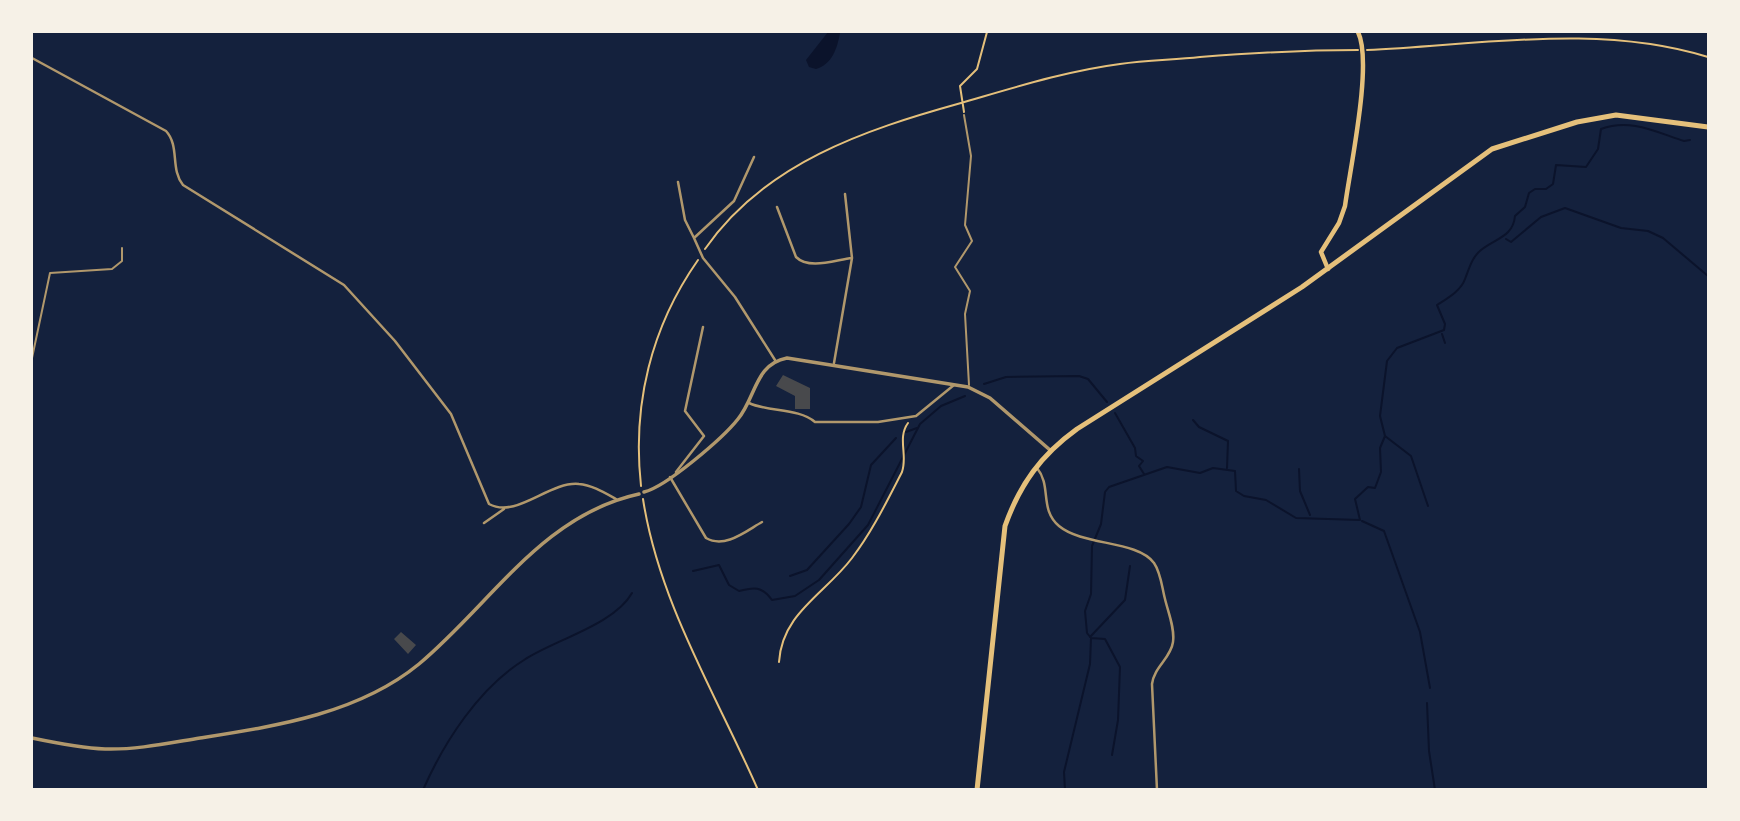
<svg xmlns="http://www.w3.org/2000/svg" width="1740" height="821" font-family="Helvetica,sans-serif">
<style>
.water{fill:#0b132b}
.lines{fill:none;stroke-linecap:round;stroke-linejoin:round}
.stream{stroke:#0b132b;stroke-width:2}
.building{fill:#48494c}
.path{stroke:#e5c07b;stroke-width:2}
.service{stroke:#b1986c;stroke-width:2}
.minor{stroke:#b1986c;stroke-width:2.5}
.tertiary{stroke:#b1986c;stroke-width:3.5}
.secondary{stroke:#e5c07b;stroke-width:4.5}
.primary{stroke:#e5c07b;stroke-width:5}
</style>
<rect width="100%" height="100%" fill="#14213d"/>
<path class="water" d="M828,32L840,33C837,49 832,64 816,69L809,67L806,60Z"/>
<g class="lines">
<path class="stream" d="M1506,239L1511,242L1541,217L1565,208L1621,228L1648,231L1663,238L1708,276
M1442,334L1445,343
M984,384L1006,377L1079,376L1088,379L1107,402
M1115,413L1135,448L1136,456L1143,461L1139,466L1144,474
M1193,420L1199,427L1228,441L1227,468
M906,432L917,428
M1385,436L1411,456L1428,506
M1299,469L1300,491L1310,515
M1362,521L1384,531L1420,632L1430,688
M693,571L719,565L729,585L739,591C754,587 762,586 772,600L795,596L819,580L868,525L920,424L941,406L965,396
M790,576L807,570L849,524L861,507L871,465L896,438
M1090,637L1125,600L1130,566
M1091,638L1105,639L1120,667L1118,720L1112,755
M1427,703L1429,751L1435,790
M423,790C444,742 479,688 524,660C554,640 614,625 632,593
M1065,790L1064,772L1090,664L1091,638L1087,633L1085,611L1091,594L1092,546L1101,524L1105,492L1109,487L1167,467L1200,473L1213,468L1235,471L1236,491L1244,496L1266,500L1296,518L1360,520L1355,499L1368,487L1375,488L1381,472L1380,448L1385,436L1380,416L1387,361L1397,348L1444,330L1445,324L1437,305C1446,299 1461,291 1465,279C1469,269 1472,257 1481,250C1496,238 1513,237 1515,216L1525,207L1529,193L1535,189H1546L1553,184L1556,165L1586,167L1598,149L1601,129C1630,118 1656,132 1684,141L1690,140"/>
</g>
<path class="building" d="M783,375L810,388V409H795V396L776,386Z
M401,632L416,645L408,654L394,639Z"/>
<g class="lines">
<path class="path" d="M1367,50C1480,45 1599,23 1708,57
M964,112L960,86L977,69L987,32
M705,249C765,163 864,130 961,103C1013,88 1066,71 1120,64C1147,60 1173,60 1200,57C1252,53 1305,50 1358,50
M641,486C632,405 651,327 698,260
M643,499C659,603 716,694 758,790
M779,662C782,613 825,594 852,558C872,532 887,501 902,472C908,455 897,438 908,423"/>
<path class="service" d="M964,115L971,156L965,225L972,241L955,267L970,291L965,314L969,385
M32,358L50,273L112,269L122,261V248
M32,405V409"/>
<path class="minor" d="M32,58L166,131C180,146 170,169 183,185L344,285L395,341L451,414L489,504C517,519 549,481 579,484C592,485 605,493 616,499
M754,157L734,201L694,238L703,258L735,297L775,360
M678,182L685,220L694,238
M777,207L796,257C809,270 835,260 852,258
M834,363L852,258L845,194
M749,403C768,412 799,408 815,422H878L916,416L954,385
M1037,468C1052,486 1039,509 1059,526C1083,546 1137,540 1154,563C1161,573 1162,588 1165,599C1168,612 1175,628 1173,642C1171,658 1154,667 1152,684L1157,790
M676,472L704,436L685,411L703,327
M670,477L706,538C725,549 746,531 762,522
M484,523L504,509"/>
<path class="tertiary" d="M644,492C666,487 723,438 738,419C756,397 755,364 787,358L968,387L990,398L1050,450
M32,738C56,743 80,748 105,749C136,750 169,743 200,738C276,726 358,714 419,664C491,604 542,515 639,494"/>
<path class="secondary" d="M1328,269L1321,252L1339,223L1345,206C1350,168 1373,63 1358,32"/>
<path class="primary" d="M977,790L1005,526C1020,484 1041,455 1077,429L1302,287L1492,149L1577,122L1616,115L1708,127"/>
</g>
<rect width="1740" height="821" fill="none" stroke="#f6f1e7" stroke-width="66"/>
</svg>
